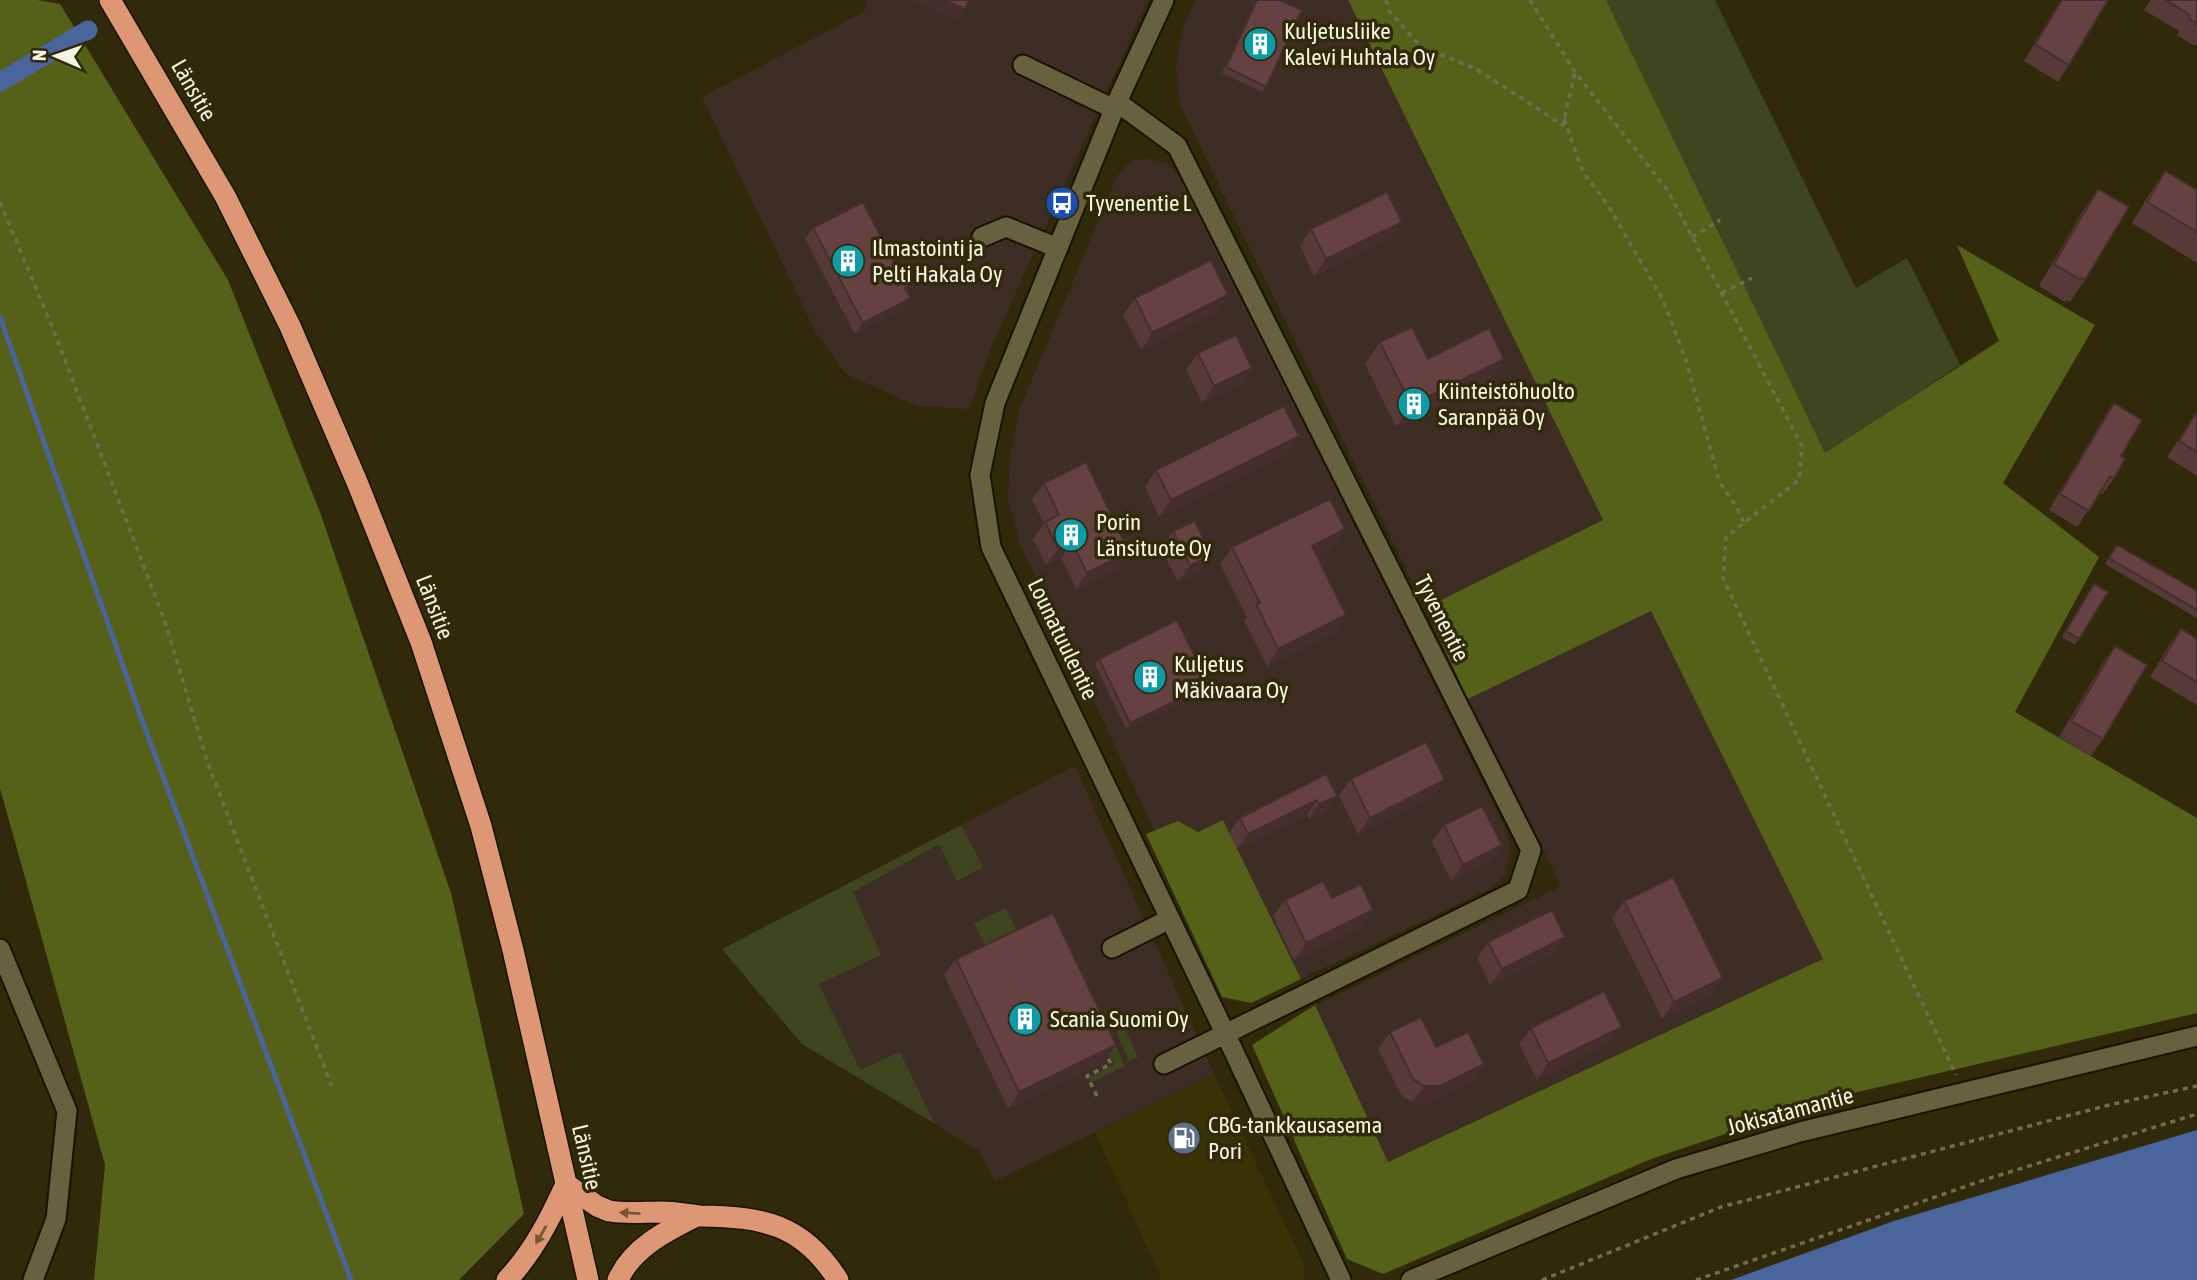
<svg xmlns="http://www.w3.org/2000/svg" width="2197" height="1280" font-family="'Asap Condensed',sans-serif">
<style>
.built{fill:#393207}
.industrial{fill:#3e2d24}
.green{fill:#3e451f}
.forest{fill:#556119}
.water{fill:#4a649c}
.lines{fill:none;stroke-linecap:round;stroke-linejoin:round}
.stream{stroke:#4a649c;stroke-width:5}
.canal{stroke:#4a649c;stroke-width:19}
.minor-casing{stroke:#171300;stroke-width:23}
.highway-casing{stroke:#171300;stroke-width:24}
.path{stroke:#726d51;stroke-width:3.5;stroke-dasharray:5 5;stroke-linecap:butt}
.minor{stroke:#676140;stroke-width:19}
.highway{stroke:#dd9775;stroke-width:21}
.wall{fill:#573938}
.shaded-wall{fill:#472e2e}
.building{fill:#654241;stroke:#472e2e;stroke-width:2}
.oneway{fill:#755635}
.labels{text-anchor:middle;stroke-width:7;stroke-linejoin:round;paint-order:stroke}
.poi-label{font-size:23px;fill:#f7f4e1;stroke:#302a0a;text-anchor:start}
.street-label{font-size:23px;fill:#f7f4e1;stroke:#302a0a}
</style>
<rect width="100%" height="100%" fill="#302a0a"/>
<path class="built" d="M1214,1074L1305,1267L1303,1280H1162L1095,1132Z"/>
<path class="industrial" d="M868,0H1148L992,345L969,409L917,406L846,374L816,333L702,97L864,12Z
M1196,0H1348L1603,520L1425,608L1180,105L1176,68L1183,28Z
M1151,159L1168,164L1182,179L1507,832L1510,854L1505,874L1494,887L1301,979L1228,831L1168,859L1020,544L1008,499L1010,457L1020,408L1117,176L1132,160Z
M1651,611L1823,959L1387,1162L1315,1006L1561,886L1468,699Z
M1075,766L1214,1074L995,1181L979,1151L802,1044L722,949Z"/>
<path class="green" d="M1606,0H1715L1856,288L1907,258L1960,365L1825,454Z
M961,825L983,867L957,881L939,844L853,892L881,955L819,984L860,1070L900,1052L934,1123L802,1044L722,949Z
M1006,908L1021,939L989,954L974,923Z
M1124,1027L1138,1057L1129,1061L1116,1031Z
M1115,1045L1125,1066L1092,1082L1090,1077L1114,1065L1107,1049Z"/>
<path class="forest" d="M0,0H37L60,4L228,280L321,515L451,893L524,1214L459,1280H94L105,1165L0,788Z
M1348,0H1606L1825,453L1999,341L1957,245L2095,325L2003,483L2099,557L2015,712L2197,818V1013L1832,1098L1651,1159L1383,1274L1347,1259L1252,1045L1315,1005L1388,1162L1823,959L1651,611L1468,699L1425,608L1603,520Z
M1223,820L1301,979L1251,1003L1222,997L1146,834L1178,821L1198,832Z"/>
<path class="water" d="M2197,1130V1280H1731L1894,1221Z"/>
<g class="lines">
<path class="stream" d="M0,317L142,720L351,1280"/>
<path class="canal" d="M0,82L88,30"/>
<defs>
<path id="minor" d="M1164,0L1117,102L995,403L980,475L991,547L1226,1035L1341,1280
M1023,65L1114,109
M1117,102L1177,146L1531,850L1518,890L1164,1064
M982,237L1006,227L1058,248
M1112,948L1170,919
M0,949L67,1111L56,1219L33,1280
M1411,1280L1676,1169L1800,1132L2197,1036"/>
<path id="highway" d="M110,0L225,196L290,326L357,482L421,642L481,826L513,950L588,1280
M566,1184L597,1206L609,1211C627,1214 644,1212 663,1212C675,1212 688,1215 700,1216C762,1217 802,1223 838,1280
M507,1280C534,1251 550,1219 566,1184
M618,1280C632,1248 666,1231 696,1216"/>
</defs>
<use href="#minor" class="minor-casing"/>
<use href="#highway" class="highway-casing"/>
<path class="path" d="M1386,0L1389,11L1420,46L1476,69L1563,125L1575,72
M1530,0L1575,72L1668,191L1802,446L1799,480L1726,537L1723,578L1956,1075
M1564,119L1583,172L1609,207L1663,300L1685,357L1719,481L1736,506L1744,523
M0,202L55,334L164,619L208,764L332,1087
M1692,237L1720,220
M1722,293L1752,278
M1097,1096L1087,1076L1111,1064L1106,1054
M1542,1280L1721,1207L2109,1105L2197,1086
M1696,1280L1987,1179L2197,1114"/>
<use href="#minor" class="minor"/>
<use href="#highway" class="highway"/>
</g>
<path class="wall" d="M1256,0H1280L1266,87L1262,92L1222,73Z
M2061,0H2108L2069,65L2058,82L2024,61Z
M2151,0H2197V44L2195,46L2177,35L2179,31L2144,10Z
M2165,171L2197,190V263L2132,223L2150,193Z
M2098,189L2085,280L2070,302L2067,300L2065,302L2039,286L2083,211Z
M813,228L900,274L910,286L907,290L903,309L855,334L805,239Z
M1311,229L1390,238L1314,276L1300,246Z
M1228,295L1217,311L1141,350L1123,315L1135,298Z
M1380,342L1428,359H1504L1489,381L1396,427L1365,364Z
M1198,353L1252,368L1241,384L1202,403L1186,370Z
M2114,403L2121,456L2114,478L2102,495L2100,493L2077,527L2049,510L2103,419Z
M2195,414L2197,416V476L2167,457Z
M1299,436L1287,453L1159,517L1145,487L1156,470Z
M1044,483L1118,569L1076,589L1061,558L1046,565L1033,539L1044,523L1032,499Z
M1345,529L1333,546L1316,555L1335,632L1267,666L1244,621L1247,617L1220,564L1232,547Z
M1173,531L1211,555L1200,571L1178,582L1161,548Z
M2117,545L2197,591V618L2105,564Z
M2090,589L2079,639L2075,645L2062,637Z
M2181,629L2197,639V705L2150,677L2169,645Z
M2115,646L2103,739L2091,756L2059,737L2103,663Z
M1099,659L1209,685L1205,690L1126,729L1095,664Z
M1326,774V811L1309,819L1307,815L1237,849L1229,833L1240,818Z
M1351,779L1433,796L1358,834L1339,796Z
M1444,825L1502,845L1490,862L1451,881L1432,842Z
M1285,900L1362,927L1294,960L1273,916Z
M1624,901L1723,978L1711,994L1662,1019L1612,918Z
M1488,942L1554,954L1490,985L1477,958Z
M956,959L1105,1062L1008,1108L944,975Z
M1531,1028L1610,1043L1537,1080L1519,1044Z
M1390,1032L1436,1047L1484,1064L1473,1081L1428,1103L1412,1102L1401,1095L1378,1049Z"/>
<path class="shaded-wall" d="M911,0H944L965,9L957,20Z
M1402,222L1390,238L1314,276L1326,259Z
M1228,295L1217,311L1141,350L1152,333Z
M911,298L903,309L855,334L863,323Z
M1504,359L1489,381L1396,427L1411,405Z
M1252,368L1241,384L1202,403L1214,386Z
M1299,436L1287,453L1159,517L1171,500Z
M1345,529L1333,546L1300,562L1312,546Z
M1072,542L1061,558L1046,565L1058,549Z
M1129,552L1118,569L1076,589L1087,573Z
M1211,555L1200,571L1178,582L1190,566Z
M1346,615L1335,632L1267,666L1278,649Z
M1209,685L1205,690L1126,729L1130,723Z
M1445,780L1433,796L1358,834L1370,818Z
M1337,796L1326,811L1309,819L1319,804Z
M1317,800L1307,815L1237,849L1248,834Z
M1502,845L1490,862L1451,881L1463,865Z
M1373,910L1362,927L1294,960L1306,943Z
M1565,937L1554,954L1490,985L1502,969Z
M1723,978L1711,994L1662,1019L1674,1002Z
M1622,1027L1610,1043L1537,1080L1548,1063Z
M1116,1045L1105,1062L1008,1108L1019,1092Z
M1484,1064L1473,1081L1428,1103L1412,1102L1424,1086Z"/>
<path class="building" d="M944,0H969L965,9Z
M1257,0H1280L1302,10L1266,87L1226,67Z
M2062,0H2108L2069,65L2035,44Z
M2166,0H2197V24L2188,18L2190,15Z
M2165,171L2197,190V232L2147,202Z
M2098,189L2129,207L2085,280L2082,278L2081,280L2054,264Z
M1387,192L1402,222L1326,259L1311,229Z
M863,202L900,274L903,272L910,286L905,288L911,298L863,323L813,228Z
M1211,260L1228,295L1152,333L1135,298Z
M1412,327L1428,359L1489,328L1504,359L1411,405L1380,342Z
M1236,335L1252,368L1214,386L1198,353Z
M2114,403L2142,420L2121,456L2125,459L2114,478L2110,476L2089,511L2060,494Z
M1284,406L1299,436L1171,500L1156,470Z
M2195,414L2197,416V452L2179,441Z
M1086,462L1129,552L1087,573L1072,542L1058,549L1045,522L1059,515L1044,483Z
M1330,499L1345,529L1312,546L1346,615L1278,649L1256,604L1260,603L1232,547Z
M1195,521L1211,555L1190,566L1173,531Z
M2117,545L2197,591V610L2109,558Z
M2094,584L2108,592L2079,639L2066,631Z
M1177,620L1209,685L1130,723L1099,659Z
M2181,629L2197,639V682L2162,661Z
M2115,646L2147,665L2103,739L2071,721Z
M1426,742L1445,780L1370,818L1351,779Z
M1326,774L1337,796L1319,804L1317,800L1248,834L1240,818Z
M1482,806L1502,845L1463,865L1444,825Z
M1673,877L1723,978L1674,1002L1624,901Z
M1323,881L1332,898L1361,884L1373,910L1306,943L1285,900Z
M1552,910L1565,937L1502,969L1488,942Z
M1053,913L1116,1045L1019,1092L956,959Z
M1604,991L1622,1027L1548,1063L1531,1028Z
M1421,1017L1436,1047L1468,1032L1484,1064L1440,1086H1424L1413,1079L1390,1032Z"/>
<defs><path id="oneway-solid" d="M-6-.8H1V-3.2L6.5 0L1 3.2V.8H-6Z" transform="scale(1.75)"/></defs>
<g class="oneway">
<use href="#oneway-solid" transform="translate(630 1213) rotate(-177)"/>
<use href="#oneway-solid" transform="translate(541 1235) rotate(120)"/>
</g>
<defs>
<symbol id="building-disc" viewBox="-11 -11 22 22"><circle r="9.5" fill="#0f9aa8" stroke="#302a0a"/><path d="M-4-6H4V6H1V3H-1V6H-4ZM-2.5-4.3h1.7v1.8h-1.7ZM.8-4.3h1.7v1.8H.8ZM-2.5-1h1.7V.8h-1.7ZM.8-1h1.7V.8H.8Z" fill="#fff"/></symbol>
<symbol id="bus-disc" viewBox="-11 -11 22 22"><circle r="9.5" fill="#1a4fb4" stroke="#302a0a"/><path d="M-5-6H5V4H4V6H2V4H-2V6H-4V4H-5ZM-3.5-4V0h7V-4ZM-3.5 1.2v1.5H-2V1.2ZM2 1.2v1.5H3.5V1.2Z" fill="#fff"/></symbol>
<symbol id="fuel-disc" viewBox="-11 -11 22 22"><circle r="9.5" fill="#5c6f8a" stroke="#302a0a"/><path d="M-5.5-6h7V0h2V4h1.3V-2.5L3-4.5l.8-.8L6-3V5H2.5V1h-1V6h-7ZM-4.2-4.7v3.2H.2V-4.7Z" fill="#fff"/></symbol>
</defs>
<g fill-rule="evenodd">
<use href="#building-disc" x="1241" y="25" width="38" height="38"/>
<use href="#bus-disc" x="1043" y="184" width="38" height="38"/>
<use href="#building-disc" x="829" y="242" width="38" height="38"/>
<use href="#building-disc" x="1395" y="385" width="38" height="38"/>
<use href="#building-disc" x="1052" y="516" width="38" height="38"/>
<use href="#building-disc" x="1131" y="658" width="38" height="38"/>
<use href="#building-disc" x="1006" y="1000" width="38" height="38"/>
<use href="#fuel-disc" x="1165" y="1119" width="38" height="38"/>
</g>
<g class="labels">
<g class="poi-label">
<text x="1284" y="39">Kuljetusliike<tspan x="1284" dy="26">Kalevi Huhtala Oy</tspan></text>
<text x="1086" y="211">Tyvenentie L</text>
<text x="872" y="256">Ilmastointi ja<tspan x="872" dy="26">Pelti Hakala Oy</tspan></text>
<text x="1438" y="399">Kiinteistöhuolto<tspan x="1438" dy="26">Saranpää Oy</tspan></text>
<text x="1096" y="530">Porin<tspan x="1096" dy="26">Länsituote Oy</tspan></text>
<text x="1174" y="672">Kuljetus<tspan x="1174" dy="26">Mäkivaara Oy</tspan></text>
<text x="1050" y="1027">Scania Suomi Oy</text>
<text x="1208" y="1133">CBG-tankkausasema<tspan x="1208" dy="26">Pori</tspan></text>
</g>
<g class="street-label">
<text transform="translate(194 90) rotate(60)" y="8">Länsitie</text>
<text transform="translate(435 607) rotate(69)" y="8">Länsitie</text>
<text transform="translate(1442 618) rotate(63)" y="8">Tyvenentie</text>
<text transform="translate(1063 639) rotate(64)" y="8">Lounatuulentie</text>
<text transform="translate(1790 1111) rotate(-15)" y="8">Jokisatamantie</text>
<text transform="translate(587 1157) rotate(77)" y="8">Länsitie</text>
</g>
</g>
<g transform="translate(56 56) rotate(272)" stroke="#302a0a" stroke-width="5" paint-order="stroke">
<path d="M0-5L12 26L0 18L-12 26Z" fill="#f7f4e1"/>
<text y="-10" font-size="19" font-weight="bold" text-anchor="middle" fill="#f7f4e1">N</text>
</g>
</svg>
